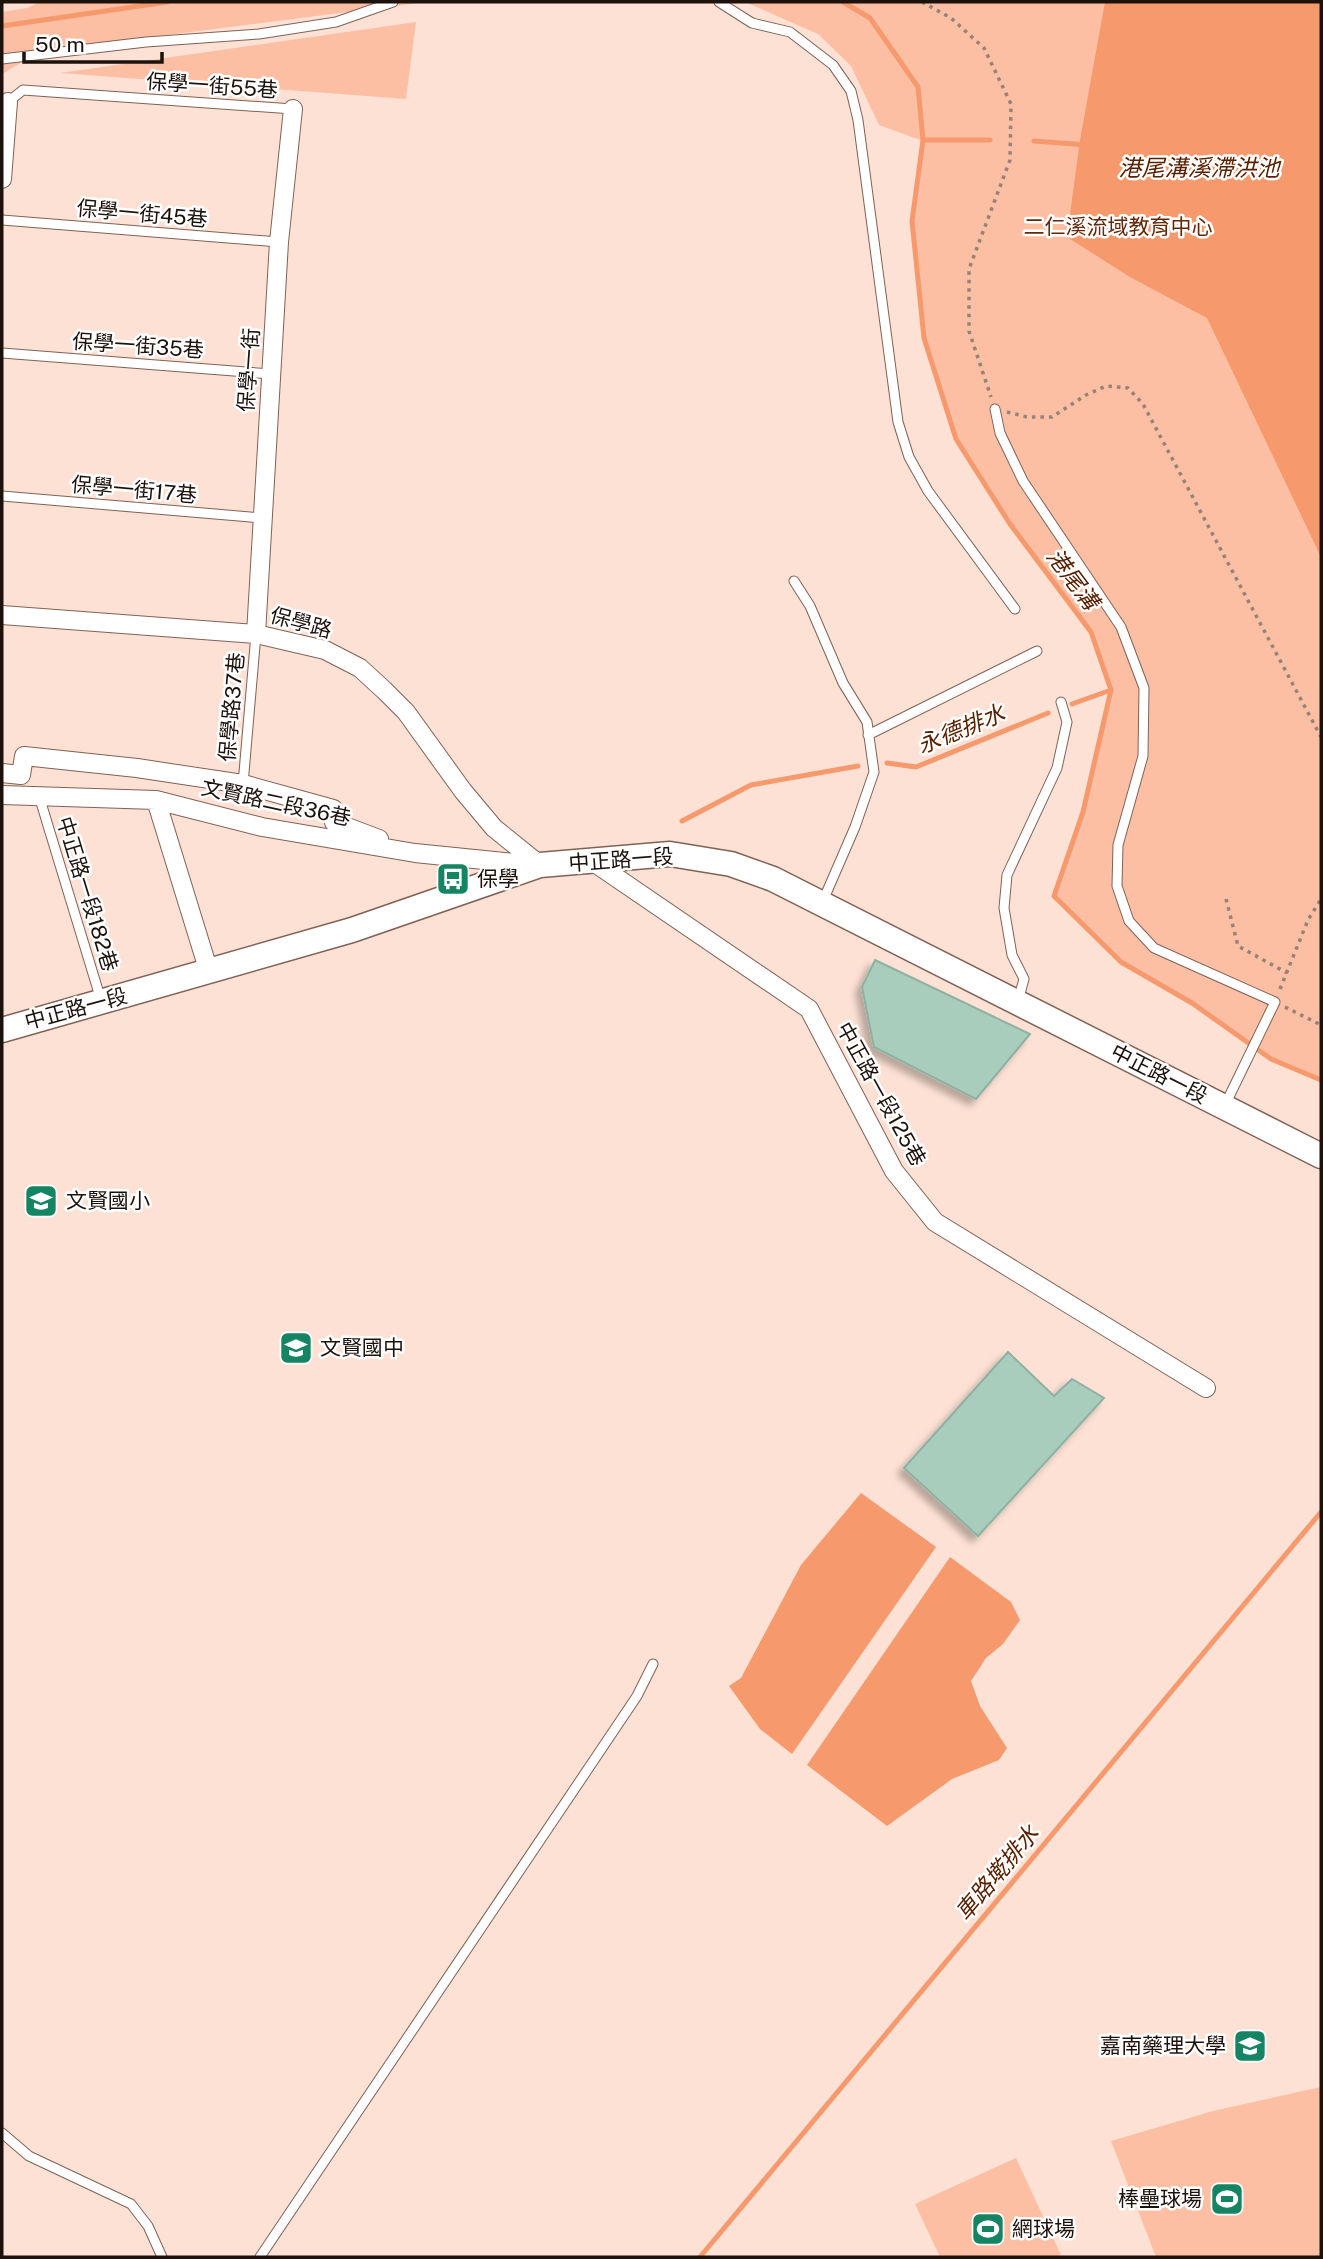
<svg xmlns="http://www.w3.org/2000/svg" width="1323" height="2259" font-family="'Public Sans','Noto Sans TC',sans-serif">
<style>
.green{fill:#fcbfa4}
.water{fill:#f6996d}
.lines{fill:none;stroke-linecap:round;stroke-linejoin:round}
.stream{stroke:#f6996d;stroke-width:5}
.building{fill:#a9cdbd;stroke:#8eb1a1;stroke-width:2;filter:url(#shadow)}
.service-casing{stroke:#806255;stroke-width:11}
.minor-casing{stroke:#806255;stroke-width:20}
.secondary-casing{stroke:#806255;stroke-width:27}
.path{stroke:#968278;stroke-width:3.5;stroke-dasharray:3.5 5;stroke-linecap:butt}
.service{stroke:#fff;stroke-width:9}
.minor{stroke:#fff;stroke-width:18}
.secondary{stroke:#fff;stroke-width:24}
.labels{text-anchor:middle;stroke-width:5;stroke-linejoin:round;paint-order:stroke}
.street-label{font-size:21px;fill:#1d110c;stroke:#fff}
.park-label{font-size:21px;fill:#622808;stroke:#fff}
.poi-label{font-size:21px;fill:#1d110c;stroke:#fff;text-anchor:start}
.water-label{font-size:23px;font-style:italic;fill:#5a2100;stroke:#fff}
</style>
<defs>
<filter id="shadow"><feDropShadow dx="-6" dy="6" stdDeviation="3.5" flood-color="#0004"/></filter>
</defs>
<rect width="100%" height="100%" fill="#fde1d4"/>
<path class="green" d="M39,2H426L41,51L2,74V12L27,8Z
M745,2H1321V1080L1271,1059L1192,1003L1121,962L1054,896L1083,812L1111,690L1091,632L1010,524L956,439L924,338L912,221L923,141L879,125L851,66L818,34Z
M416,22L406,99L60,73Z
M1321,2087V2257H1156L1111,2141L1213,2111Z
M1016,2158L1061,2255L1055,2257H940L915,2204Z"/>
<path class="water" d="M1105,2H1321V557L1207,318L1130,277L1067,237L1080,140Z
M861,1493L936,1547L792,1754L760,1729L729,1686L741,1678L801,1565Z
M950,1557L1011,1602L1020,1620L1003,1644L986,1658L971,1681L980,1706L1007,1748L999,1760L952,1779L887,1826L807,1765Z"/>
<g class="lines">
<path class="stream" d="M843,2L870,18L918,87L923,140L912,221L924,338L956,439L1010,524L1091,632L1111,690L1083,812L1054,896L1121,962L1192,1003L1271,1059L1321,1080
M2,26L167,2
M923,140H990
M1034,141L1087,145
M1072,704L1111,690
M887,763L916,767L1048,713
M682,821L751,785L858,766
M700,2257L1321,1512"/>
</g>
<path class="building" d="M875,960L1030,1034L976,1099L874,1047L862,987Z
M1008,1352L1054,1396L1072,1379L1104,1398L978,1536L904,1468Z"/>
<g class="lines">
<defs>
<path id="service" d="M719,2L752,23L790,32L833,65L851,91L858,120L898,422L909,457L928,491L1015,609
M2,59L146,42L259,34L336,22L393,2
M8,102L23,90L293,109
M2,220L279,242
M2,353L271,374
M995,409L1000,433L1023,481L1121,627L1144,688L1143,756L1118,845L1117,886L1129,921L1154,948L1275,1002L1225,1105
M2,496L263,518
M794,581L810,606L843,683L867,722L874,772L855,827L822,903
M868,735L1037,651
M243,784L256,634
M39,796L101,1000
M1018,1001L1024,979L1012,955L1004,908L1007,875L1057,768L1067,722L1061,702
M2,2133L29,2156L131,2204L148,2226L162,2257
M260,2257L637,1696L653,1664"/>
<path id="minor" d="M2,179L8,102
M2,615L256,634L325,650L360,668L384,690L406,712L463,791L494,828L540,865
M256,634L279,242L293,109
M2,773L21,775L24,756L137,768L243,784L333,809L334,822L379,839
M2,795L156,800L262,827L415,853L534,865
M156,800L209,972
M592,861L809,1009L894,1171L935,1222L1206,1388"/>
<path id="secondary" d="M2,1030L352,930L540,865L670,854L731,864L773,879L1321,1156"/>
</defs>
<use href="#service" class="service-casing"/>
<use href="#minor" class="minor-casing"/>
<use href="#secondary" class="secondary-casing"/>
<path class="path" d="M922,2L951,18L984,48L1011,104L1010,160L969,269V331L991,397
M1007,412L1027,417H1052L1086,395L1106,386L1128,388L1143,404L1321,737
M1226,899L1238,946L1287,973
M1280,989L1308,920L1321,899
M1285,1007L1321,1025"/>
<use href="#service" class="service"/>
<use href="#minor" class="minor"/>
<use href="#secondary" class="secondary"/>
</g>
<defs>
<symbol id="bus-square" viewBox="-11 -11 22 22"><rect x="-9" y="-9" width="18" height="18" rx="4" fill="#148462" stroke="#fff"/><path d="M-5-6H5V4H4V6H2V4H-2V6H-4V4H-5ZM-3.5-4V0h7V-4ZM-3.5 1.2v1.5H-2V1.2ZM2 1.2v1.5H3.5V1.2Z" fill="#fff"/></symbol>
<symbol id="school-square" viewBox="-11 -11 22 22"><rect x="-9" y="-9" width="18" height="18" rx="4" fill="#148462" stroke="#fff"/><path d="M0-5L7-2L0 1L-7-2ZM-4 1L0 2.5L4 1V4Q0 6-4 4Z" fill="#fff"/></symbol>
<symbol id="university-square" viewBox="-11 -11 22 22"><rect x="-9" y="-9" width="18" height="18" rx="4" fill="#148462" stroke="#fff"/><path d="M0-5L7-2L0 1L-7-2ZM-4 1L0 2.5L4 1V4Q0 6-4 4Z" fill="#fff"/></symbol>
<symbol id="stadium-square" viewBox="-11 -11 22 22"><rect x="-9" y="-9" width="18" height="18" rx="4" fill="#148462" stroke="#fff"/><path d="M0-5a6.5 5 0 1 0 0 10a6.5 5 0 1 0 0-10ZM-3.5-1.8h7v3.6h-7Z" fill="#fff"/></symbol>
</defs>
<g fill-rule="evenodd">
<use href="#bus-square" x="434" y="860" width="38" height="38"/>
<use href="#school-square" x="22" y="1182" width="38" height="38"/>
<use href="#school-square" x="277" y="1329" width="38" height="38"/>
<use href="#university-square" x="1231" y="2027" width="38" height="38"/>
<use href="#stadium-square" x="1208" y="2180" width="38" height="38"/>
<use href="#stadium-square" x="969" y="2210" width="38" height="38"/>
</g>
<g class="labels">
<g class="street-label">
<text transform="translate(212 86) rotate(4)" y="7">保學一街55巷</text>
<text transform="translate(142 214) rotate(5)" y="7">保學一街45巷</text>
<text transform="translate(138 346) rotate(4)" y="7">保學一街35巷</text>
<text transform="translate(249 370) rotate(-86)" y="7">保學一街</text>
<text transform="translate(134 490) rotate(5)" y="7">保學一街17巷</text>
<text transform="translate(301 623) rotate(15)" y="7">保學路</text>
<text transform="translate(232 707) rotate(-85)" y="7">保學路37巷</text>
<text transform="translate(276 803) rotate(12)" y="7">文賢路二段36巷</text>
<text transform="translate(621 860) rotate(-4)" y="7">中正路一段</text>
<text transform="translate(87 894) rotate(73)" y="7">中正路一段182巷</text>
<text transform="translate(76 1009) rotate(-15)" y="7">中正路一段</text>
<text transform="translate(1159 1074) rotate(27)" y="7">中正路一段</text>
<text transform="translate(881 1094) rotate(61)" y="7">中正路一段125巷</text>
</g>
<g class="park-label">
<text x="1118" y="234">二仁溪流域教育中心</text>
</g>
<g class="poi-label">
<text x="477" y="886">保學</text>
<text x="66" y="1208">文賢國小</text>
<text x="320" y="1355">文賢國中</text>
<text x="1226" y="2053" text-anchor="end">嘉南藥理大學</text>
<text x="1202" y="2206" text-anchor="end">棒壘球場</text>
<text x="1012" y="2236">網球場</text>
</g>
<g class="water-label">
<text x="1199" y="176">港尾溝溪滯洪池</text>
<text transform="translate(1073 579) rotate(53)" y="8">港尾溝</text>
<text transform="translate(961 729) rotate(-22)" y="8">永德排水</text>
<text transform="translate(997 1873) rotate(-50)" y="8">車路墘排水</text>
</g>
</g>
<rect width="1323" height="2259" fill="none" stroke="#1d110c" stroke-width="7"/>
<path d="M24 52v10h138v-10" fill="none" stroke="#1d110c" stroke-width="3.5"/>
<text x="35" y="52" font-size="21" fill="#1d110c" stroke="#ffffff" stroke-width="5" paint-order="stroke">50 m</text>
</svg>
